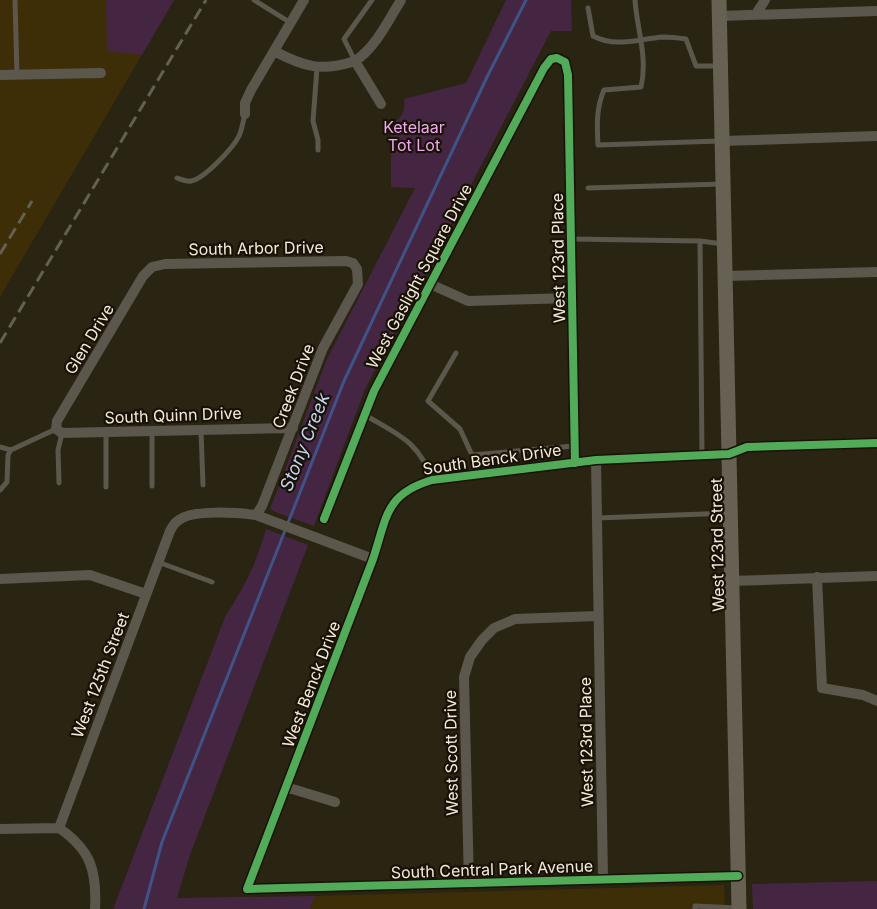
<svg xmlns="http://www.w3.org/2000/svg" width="877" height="909" font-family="Inter,sans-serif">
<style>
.built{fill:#3d2e08}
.green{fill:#442642}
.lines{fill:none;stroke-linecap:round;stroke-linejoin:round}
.stream{stroke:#3f5386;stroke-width:3}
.lane{stroke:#5b574c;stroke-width:5}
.street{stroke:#5b574c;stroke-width:10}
.secondary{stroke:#666153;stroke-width:15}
.rail{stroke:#646053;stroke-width:3;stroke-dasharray:12 6;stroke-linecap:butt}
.cycleway-casing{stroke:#181206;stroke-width:11}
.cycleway{stroke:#51ab58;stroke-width:8}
.labels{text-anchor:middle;stroke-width:4.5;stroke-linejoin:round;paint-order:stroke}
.park-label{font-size:16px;fill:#efa7f0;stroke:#181206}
.street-label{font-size:16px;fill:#f3ead9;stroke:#181206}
.water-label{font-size:18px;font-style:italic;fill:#c3d2f5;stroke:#181206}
</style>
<rect width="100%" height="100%" fill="#2a2412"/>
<path class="built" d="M0,0H174L0,297Z
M724,885L725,909H310L315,896Z"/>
<path class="green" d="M106,0H174L142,55L107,51Z
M506,0H571L572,31H551L365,389L314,526L275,512L270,509L327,359L415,188L391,187V124C401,119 406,111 404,99L466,83Z
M266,529L308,545L190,855L177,898L315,896L310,909H113L225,617C245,585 256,565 266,529Z
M877,881V909H753L752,884Z"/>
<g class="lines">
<path class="stream" d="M144,909L162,842L344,381L487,77L526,0"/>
<path class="lane" d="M15,0L17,75
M254,0L291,23
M635,0C637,30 648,57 641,87L604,90C596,108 597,126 598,145L720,141
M588,8L593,36C616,48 638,39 663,37C670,37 679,38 686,39L696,66H719
M355,61L344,39L372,0
M317,68L313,121L318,140V150
M177,178C180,179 187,182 191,181C204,179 233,148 239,136C242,130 243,121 245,114
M588,188L722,184
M571,239L700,241L723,244
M700,241L702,455
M456,353L428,401L460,429L472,455L474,475
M365,415C398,435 419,441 432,480
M152,430V486
M201,431L203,485
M106,432V487
M0,447L11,450L56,429
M472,455L574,446
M59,483L58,450L62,433
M0,490L7,482L8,455L11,450
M597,518L730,513
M158,562L212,582
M695,909V906L737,908"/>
<path class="street" d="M756,14L765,0
M720,16L877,11
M274,51C304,67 322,72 355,61L381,104
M355,61C376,47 388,21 401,0
M0,75L101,73
M245,114V103L251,90L304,0
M722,141L877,136
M725,276L877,272
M430,284L468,301L572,298
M596,460L603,879
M256,515L262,506L323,348L358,284L357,269L353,263L346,261L165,264L152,267L143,276L57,421L56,429L62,433L293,428
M324,519L374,391L544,68L551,59L557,58L565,62L568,75L575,463
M817,577L822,688L863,695L877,701
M0,579L90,575L146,594
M732,581L877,576
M286,787L335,802
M59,828L170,531C172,527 175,522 179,520C193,509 239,513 256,515L373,559
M59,828C91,850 97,871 95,909
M0,829L59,828
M738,876L247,889L373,559C387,517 385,494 432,480L596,460L729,454L747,447L877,443
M469,884L464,677L470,657L482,640L494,628L515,619L598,616"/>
<path class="secondary" d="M719,0L739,909"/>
<path class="rail" d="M0,254L32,201
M0,343L206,0"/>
<defs>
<path id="cycleway" d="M324,519L374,391L544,68L551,59L557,58L565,62L568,75L575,463
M738,876L247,889L373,559C387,517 385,494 432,480L596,460L729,454L747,447L877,443"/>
</defs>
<use href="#cycleway" class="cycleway-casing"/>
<use href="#cycleway" class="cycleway"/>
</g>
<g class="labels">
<g class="park-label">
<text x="414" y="133">Ketelaar<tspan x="414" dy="18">Tot Lot</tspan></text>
</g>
<g class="street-label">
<text transform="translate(256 248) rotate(-1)" y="6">South Arbor Drive</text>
<text transform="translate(558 258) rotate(-91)" y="6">West 123rd Place</text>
<text transform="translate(419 276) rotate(-62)" y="6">West Gaslight Square Drive</text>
<text transform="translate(89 339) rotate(-59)" y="6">Glen Drive</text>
<text transform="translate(293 386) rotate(-69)" y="6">Creek Drive</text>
<text transform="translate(173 415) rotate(-2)" y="6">South Quinn Drive</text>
<text transform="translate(492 459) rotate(-8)" y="6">South Benck Drive</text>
<text transform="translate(717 545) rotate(-91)" y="6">West 123rd Street</text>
<text transform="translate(100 675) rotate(-69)" y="6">West 125th Street</text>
<text transform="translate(311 684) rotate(-69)" y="6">West Benck Drive</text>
<text transform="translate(586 742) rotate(-91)" y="6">West 123rd Place</text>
<text transform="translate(451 753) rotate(-91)" y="6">West Scott Drive</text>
<text transform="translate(492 869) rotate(-2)" y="6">South Central Park Avenue</text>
</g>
<g class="water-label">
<text transform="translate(305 442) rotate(-68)" y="6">Stony Creek</text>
</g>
</g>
</svg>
